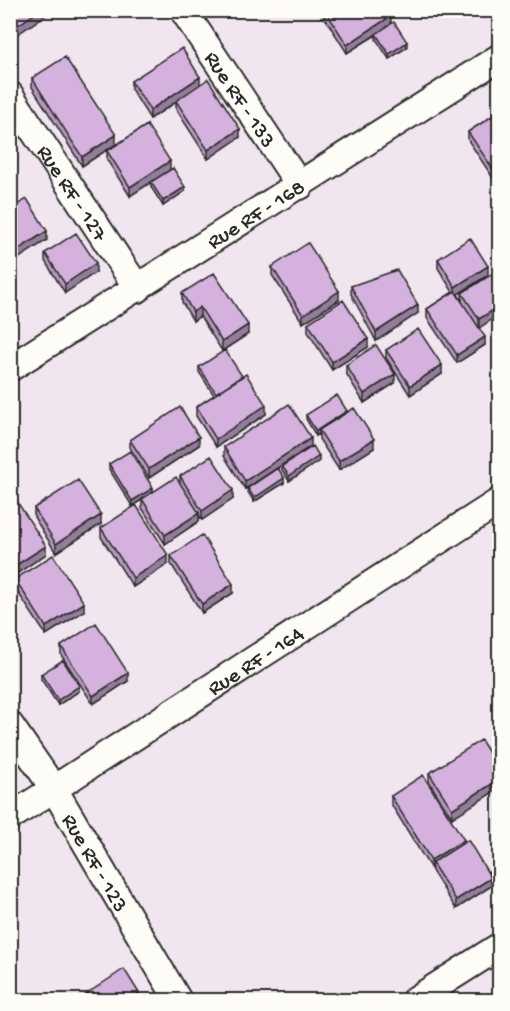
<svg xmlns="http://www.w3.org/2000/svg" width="510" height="1011" font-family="'Gochi Hand',sans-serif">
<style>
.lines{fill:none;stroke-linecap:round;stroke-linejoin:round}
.street-casing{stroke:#2b2b2b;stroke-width:30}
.street{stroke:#fdfcf7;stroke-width:26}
.wall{fill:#b699be;stroke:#2b2b2b;stroke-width:1.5}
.shaded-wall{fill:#947d9b;stroke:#2b2b2b;stroke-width:1.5}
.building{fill:#d4b2dd;stroke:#2b2b2b;stroke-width:1.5}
.labels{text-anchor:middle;stroke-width:6;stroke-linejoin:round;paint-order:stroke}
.street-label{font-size:22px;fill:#2b2b2b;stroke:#fdfcf7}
</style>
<rect width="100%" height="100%" fill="#f1e6ef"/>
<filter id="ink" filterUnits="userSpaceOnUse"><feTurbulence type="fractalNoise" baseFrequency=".0167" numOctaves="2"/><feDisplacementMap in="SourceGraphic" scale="12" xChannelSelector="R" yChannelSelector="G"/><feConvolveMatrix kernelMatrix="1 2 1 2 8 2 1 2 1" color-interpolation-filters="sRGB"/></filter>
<g filter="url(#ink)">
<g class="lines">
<defs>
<g id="street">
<path id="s1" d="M183,10L300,186"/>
<path id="s2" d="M10,95L138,289"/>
<path id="s3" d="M10,368L500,57"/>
<path id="s4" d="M10,725L54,789L178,1000"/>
<path id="s5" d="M10,817L500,501"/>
<path d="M415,1000L500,946"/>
</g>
</defs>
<use href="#street" class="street-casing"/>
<use href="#street" class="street"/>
</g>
<path class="wall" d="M323,10H388L391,24L407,47L389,59L376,39V35L347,53L323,15Z
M32,78L116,144L82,166L32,87Z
M131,81L200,85L240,137L208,159L176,109V102L150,119L131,89Z
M500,111V178L495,181L468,140V132Z
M147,125L130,196L107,160V151Z
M151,182L185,191L163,206L151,187Z
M45,253L96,272L65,293L45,261Z
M438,259L488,275L458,294L462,301V293L500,269V314L479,327L485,345L457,363L427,318V309L453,292L438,268Z
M272,267L339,300L303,323L272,275Z
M351,286L418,313L376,341L351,294Z
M182,293L248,334L222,351L200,316L193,321L182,302Z
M308,323L368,347L332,370L308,332Z
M386,350L442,374L410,395L386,358Z
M346,365L395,383L364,403L346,373Z
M199,367L242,377L266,414L216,447L196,416V407L214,395L199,372Z
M347,412L374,448L339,470L319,439V434L316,436L306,419V415Z
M130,440L199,445L149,478L130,448Z
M224,447L278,468L284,483L254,502L248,492V488L245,489L224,456Z
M319,461L289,481L282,470V466Z
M109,464L153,492L180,483V476L233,499L202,520L199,515V521L165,544L142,508V500L132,506L109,469Z
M10,499L46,554L13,576L10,573Z
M34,508L101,524L56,553L34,517Z
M101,528L168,564L133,587L101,537Z
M171,556L233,593L202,613L171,564Z
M15,579L84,611L46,635L15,588Z
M61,646L128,681L93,704L61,655Z
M41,674L79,691L58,705L41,679Z
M500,770L452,818L429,782V773Z
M391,796L464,842L489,874V871L500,864V894L491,880V886L456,909L432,871V869H431L391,804Z"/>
<path class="shaded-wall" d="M40,10H53L12,38V29Z
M391,16V25L347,53V45Z
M407,42V47L389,59V54Z
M200,77V86L150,119V110Z
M240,129V137L208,159V150Z
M116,135V144L82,166V157Z
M170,161V170L130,196V187Z
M500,169V178L495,181V172Z
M185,187V191L163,206V201Z
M47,231V240L10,264V255Z
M96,263V272L65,293V284Z
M488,266V275L455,296V287Z
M339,291V300L303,323V315Z
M418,305V313L376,341V332Z
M500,306V314L479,328V319Z
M200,307V316L193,321V312Z
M248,325V334L222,351V342Z
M485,337V345L457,363V355Z
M368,339V347L332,370V362Z
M442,365V374L410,395V386Z
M395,374V383L364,403V394Z
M266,405V414L216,447V439Z
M347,411V416L319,430V434L316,436V431Z
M199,437V445L149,478V469Z
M311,438V446L245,489V481Z
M374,439V448L339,470V461Z
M319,456V461L289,481V476Z
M284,478V483L254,502V498Z
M153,488V492L132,506V501Z
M233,490V499L202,520V511Z
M199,513V521L165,544V535Z
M101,515V524L56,553V544Z
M46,546V554L13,576V567Z
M168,555V564L133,587V578Z
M233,584V593L202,613V604Z
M84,603V611L46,635V627Z
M128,673V681L93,704V696Z
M79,686V691L58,705V700Z
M500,779V788L452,818V809Z
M464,840V849L432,863L431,869V860Z
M491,878V886L456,909V900Z
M139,993V1000H127Z"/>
<path class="building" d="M10,10H40L12,29L10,27Z
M325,10H388L391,16L347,45Z
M394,22L407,42L389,54L376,34Z
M182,48L200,77L150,110L131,81Z
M65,57L116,135L82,157L32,78Z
M208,79L240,129L208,150L176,101Z
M500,111V169L495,172L468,132Z
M147,125L170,161L130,187L107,151Z
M173,168L185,187L163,201L151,182Z
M27,199L47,231L10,255V209Z
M76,233L96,263L65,284L45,253Z
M470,238L488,266L455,287L438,259Z
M308,243L339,291L303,315L272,267Z
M500,269V306L479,319L462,293Z
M397,270L418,305L376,332L351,286Z
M214,273L248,325L222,342L200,307L193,312L182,293Z
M455,291L485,337L457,355L427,309Z
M343,300L368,339L332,362L308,323Z
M418,329L442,365L410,386L386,350Z
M376,345L395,374L364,394L346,365Z
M225,350L242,376L216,393L199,367Z
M246,374L266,405L216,439L196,407Z
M337,395L347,411L316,431L306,415Z
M289,404L311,438L245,481L224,447Z
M180,407L199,437L149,469L130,440Z
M354,408L374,439L339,461L319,430Z
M313,446L319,456L289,476L282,466Z
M130,451L153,488L132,501L109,464Z
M211,456L233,490L202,511L180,476Z
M278,468L284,478L254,498L248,488Z
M176,477L199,513L165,535L142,499Z
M78,480L101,515L56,544L34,508Z
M14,497L46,546L13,567L10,564V499Z
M136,505L168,555L133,578L101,528Z
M202,535L233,584L202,604L171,556Z
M53,555L84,603L46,627L15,579Z
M96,623L128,673L93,696L61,646Z
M63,660L79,686L58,700L41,674Z
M481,740L500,770V779L452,809L429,773Z
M423,775L464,840L431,860L391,796Z
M468,840L491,878L456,900L432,863Z
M500,864V889L489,871Z
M124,969L139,993L127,1000H88L85,995Z"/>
</g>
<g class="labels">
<g class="street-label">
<text dy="8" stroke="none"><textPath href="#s1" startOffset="106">Rue RF - 133</textPath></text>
<text dy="8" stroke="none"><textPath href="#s2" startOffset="116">Rue RF - 127</textPath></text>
<text dy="8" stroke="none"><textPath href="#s3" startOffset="290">Rue RF - 168</textPath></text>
<text dy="8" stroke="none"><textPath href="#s5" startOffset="291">Rue RF - 164</textPath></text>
<text dy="8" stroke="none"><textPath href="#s4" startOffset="162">Rue RF - 123</textPath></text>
</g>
</g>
<rect width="510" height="1011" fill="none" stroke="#fdfcf7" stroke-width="36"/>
<rect x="18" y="18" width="474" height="975" fill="none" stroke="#2b2b2b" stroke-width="2" filter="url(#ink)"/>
</svg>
